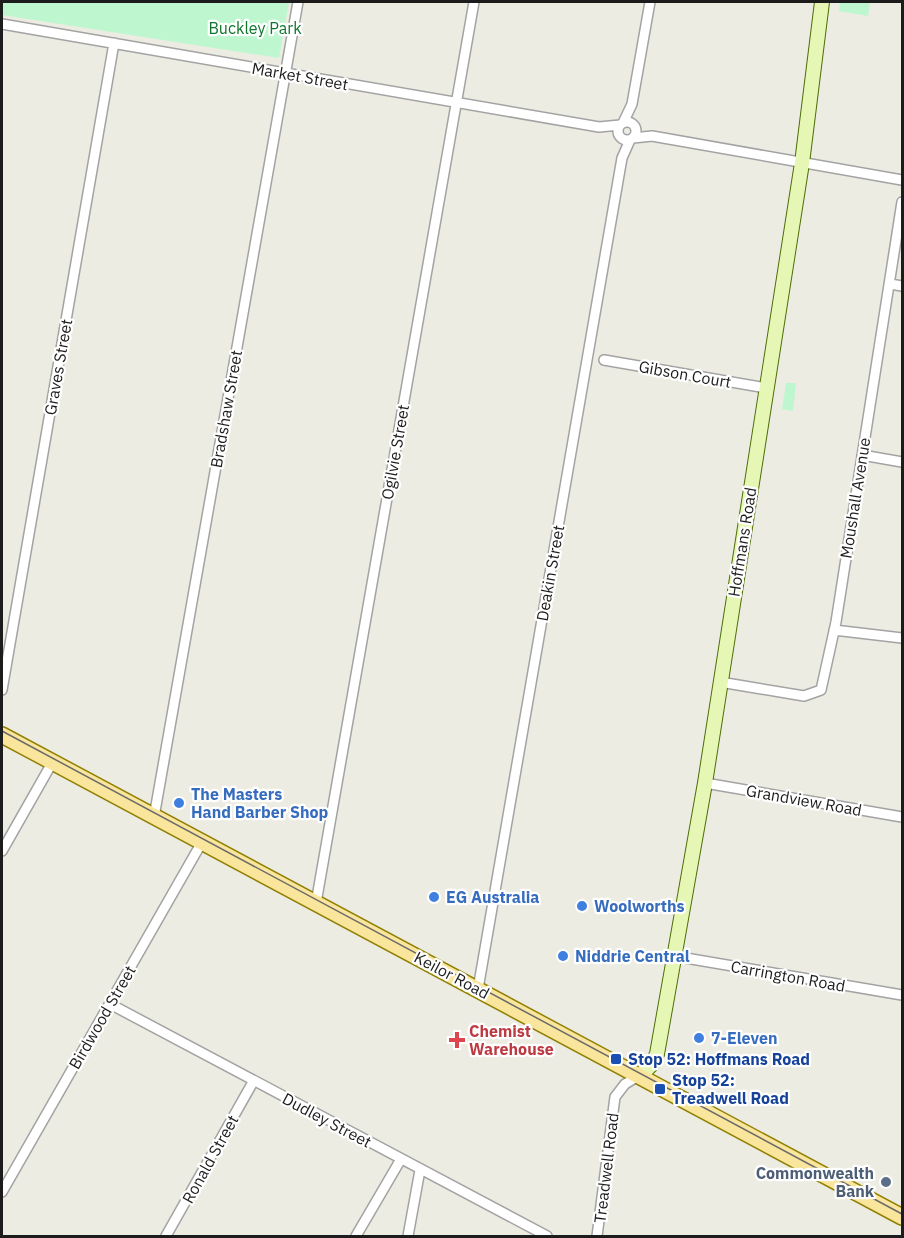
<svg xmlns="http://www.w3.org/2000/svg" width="904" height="1238" font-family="'IBM Plex Sans',sans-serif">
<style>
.park{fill:#bef7cf}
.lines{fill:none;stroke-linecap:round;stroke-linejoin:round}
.street-casing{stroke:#a3a3a3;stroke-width:12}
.secondary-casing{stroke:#4d6e07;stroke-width:16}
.primary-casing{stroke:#908004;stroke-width:18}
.street{stroke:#fff;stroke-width:9}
.secondary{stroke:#e6f7b5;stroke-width:14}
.primary{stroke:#f9e59b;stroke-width:15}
.tram{stroke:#6a6a6a;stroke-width:1.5}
.shop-dot{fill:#3f7fe0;stroke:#fff;stroke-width:2}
.health-dot{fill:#e0444e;stroke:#fff;stroke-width:2}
.transit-dot{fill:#1a4fb4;stroke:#fff;stroke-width:2}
.service-dot{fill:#5c6f8a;stroke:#fff;stroke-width:2}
.labels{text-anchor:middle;stroke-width:4.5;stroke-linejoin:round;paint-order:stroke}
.park-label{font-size:16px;fill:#0e762d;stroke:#fff}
.street-label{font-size:16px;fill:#1c1c1c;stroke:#fff}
.shop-label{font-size:16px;font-weight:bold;fill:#366cbe;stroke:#fff;text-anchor:start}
.health-label{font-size:16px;font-weight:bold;fill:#be3a42;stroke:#fff;text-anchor:start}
.transit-label{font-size:16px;font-weight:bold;fill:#164399;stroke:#fff;text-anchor:start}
.service-label{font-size:16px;font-weight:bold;fill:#4e5e75;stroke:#fff;text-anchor:end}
</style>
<rect width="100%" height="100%" fill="#edece2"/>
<path class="park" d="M2,2H289L279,58L2,15Z
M840,2H870L868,16L839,11Z
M786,383H796L793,411L782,409Z"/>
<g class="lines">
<defs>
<path id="street" d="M2,24L599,127L620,125
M618 131a9 9 0 1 1 18 0a9 9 0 1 1-18 0Z
M623,123L632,104L650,2
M633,138L652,136L902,180
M890,284L902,286
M604,360L766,388
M862,455L902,462
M834,630L902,638
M720,682L804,696L821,690L836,622L902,202
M2,690L114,43
M705,783L902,817
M154,817L298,2
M2,851L52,763
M316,903L474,2
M674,956L902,995
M478,989L622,158L630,140
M110,1004L547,1236
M2,1192L202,842
M166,1236L253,1082
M356,1236L401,1159
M408,1236L420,1170
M597,1236L615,1097L625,1084L640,1075"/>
<path id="secondary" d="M641,1075L652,1064L657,1054L705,783L802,163L822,2"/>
<path id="primary" d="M2,735L902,1217"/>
</defs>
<use href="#street" class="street-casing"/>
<use href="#secondary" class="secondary-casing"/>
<use href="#primary" class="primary-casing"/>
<use href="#street" class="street"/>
<use href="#secondary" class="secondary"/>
<use href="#primary" class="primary"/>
<path class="tram" d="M2,731L902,1214"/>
</g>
<g class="shop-dot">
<circle cx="179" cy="803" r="6"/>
<circle cx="434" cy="897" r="6"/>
<circle cx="582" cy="906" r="6"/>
<circle cx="563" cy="956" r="6"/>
<circle cx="699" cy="1038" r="6"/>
</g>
<path class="health-dot" d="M454 1031h6v6h6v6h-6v6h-6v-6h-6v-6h6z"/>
<g class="transit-dot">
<rect x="610" y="1053" width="12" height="12" rx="3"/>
<rect x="654" y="1083" width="12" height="12" rx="3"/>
</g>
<circle class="service-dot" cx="886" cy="1182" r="6"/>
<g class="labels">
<g class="park-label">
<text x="255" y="34">Buckley Park</text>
</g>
<g class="street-label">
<text transform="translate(300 76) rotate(10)" y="6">Market Street</text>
<text transform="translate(58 367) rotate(-80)" y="6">Graves Street</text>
<text transform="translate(685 374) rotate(10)" y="6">Gibson Court</text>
<text transform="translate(226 409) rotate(-80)" y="6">Bradshaw Street</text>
<text transform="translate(395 452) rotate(-80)" y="6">Ogilvie Street</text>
<text transform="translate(855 498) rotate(-81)" y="6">Moushall Avenue</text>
<text transform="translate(742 542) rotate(-81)" y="6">Hoffmans Road</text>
<text transform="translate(550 573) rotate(-80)" y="6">Deakin Street</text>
<text transform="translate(804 800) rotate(10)" y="6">Grandview Road</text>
<text transform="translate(452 975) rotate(28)" y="6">Keilor Road</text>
<text transform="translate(788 976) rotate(10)" y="6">Carrington Road</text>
<text transform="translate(102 1017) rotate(-60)" y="6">Birdwood Street</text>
<text transform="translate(327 1120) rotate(28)" y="6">Dudley Street</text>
<text transform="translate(210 1159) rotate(-61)" y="6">Ronald Street</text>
<text transform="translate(606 1168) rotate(-83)" y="6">Treadwell Road</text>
</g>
<g class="shop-label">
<text x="191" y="800">The Masters<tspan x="191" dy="18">Hand Barber Shop</tspan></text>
<text x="446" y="903">EG Australia</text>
<text x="594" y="912">Woolworths</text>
<text x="575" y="962">Niddrie Central</text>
<text x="711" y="1044">7-Eleven</text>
</g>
<g class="health-label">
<text x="469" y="1037">Chemist<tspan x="469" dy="18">Warehouse</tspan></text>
</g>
<g class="transit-label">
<text x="628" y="1065">Stop 52: Hoffmans Road</text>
<text x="672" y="1086">Stop 52:<tspan x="672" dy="18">Treadwell Road</tspan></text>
</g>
<g class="service-label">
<text x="874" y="1179">Commonwealth<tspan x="874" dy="18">Bank</tspan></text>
</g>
</g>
<rect width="904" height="1238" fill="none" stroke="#1c1c1c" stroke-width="6"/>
</svg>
